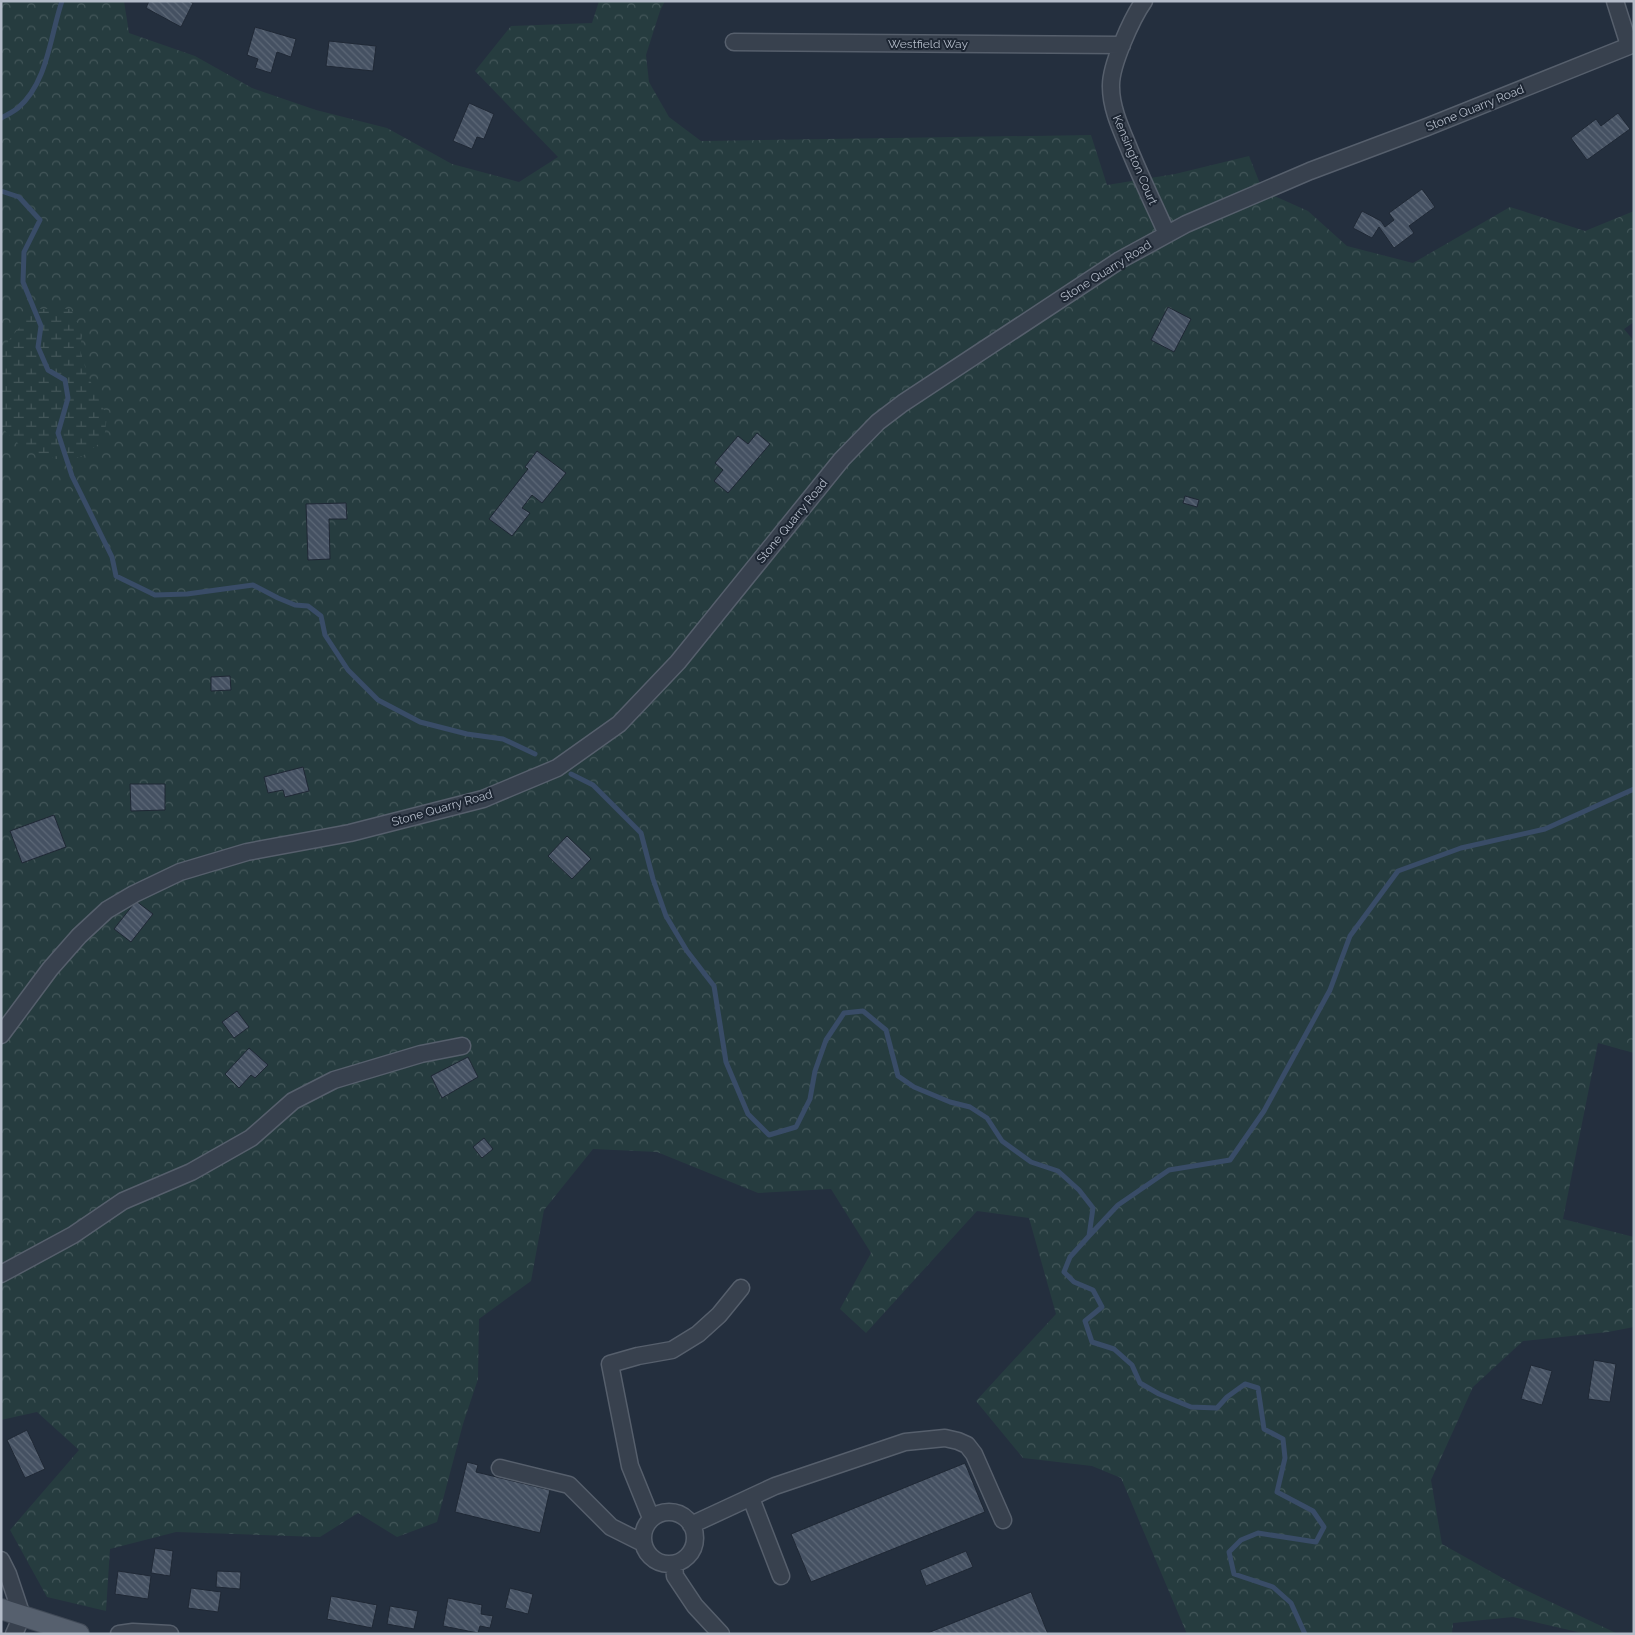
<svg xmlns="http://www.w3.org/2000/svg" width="1635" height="1635" font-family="Raleway,sans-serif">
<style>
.forest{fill:url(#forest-crowns)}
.wetland{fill:url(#wetland-marsh)}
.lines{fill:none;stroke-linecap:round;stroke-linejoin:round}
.stream{stroke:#394c67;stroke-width:5}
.building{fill:url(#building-back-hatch);stroke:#1f2835}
.minor-casing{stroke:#565f6c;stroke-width:19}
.major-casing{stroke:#414a57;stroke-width:22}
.minor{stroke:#38414e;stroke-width:16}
.major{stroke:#56606e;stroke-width:20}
.labels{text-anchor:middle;stroke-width:4;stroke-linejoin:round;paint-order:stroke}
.street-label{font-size:12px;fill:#b4bcc9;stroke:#1d2633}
</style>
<defs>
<pattern id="forest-crowns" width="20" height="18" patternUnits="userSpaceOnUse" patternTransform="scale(1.25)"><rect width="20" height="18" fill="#263c3f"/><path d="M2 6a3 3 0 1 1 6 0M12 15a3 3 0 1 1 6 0" fill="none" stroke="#435659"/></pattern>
<pattern id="wetland-marsh" width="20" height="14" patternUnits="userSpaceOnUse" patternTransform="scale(1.25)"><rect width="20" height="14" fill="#263c3f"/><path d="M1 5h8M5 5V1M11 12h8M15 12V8" fill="none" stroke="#435659"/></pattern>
<pattern id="building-back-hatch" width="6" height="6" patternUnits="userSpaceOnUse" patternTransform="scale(1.25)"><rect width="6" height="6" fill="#455162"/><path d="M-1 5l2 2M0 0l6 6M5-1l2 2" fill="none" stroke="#5d6877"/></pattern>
</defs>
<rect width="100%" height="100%" fill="#242f3e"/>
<path class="forest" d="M1,1H124L129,33L195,56L252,88L316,110L387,128L452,164L519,182L558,157L475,71L511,26L592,23L599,1H665L660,11L646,55L649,82L669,117L701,141L1091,135L1107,185L1175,174L1249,156L1263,191L1308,211L1347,246L1413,263L1510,207L1585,231L1634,211V322L1624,329L1634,341V1053L1598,1043L1563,1219L1634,1237V1327L1608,1332L1523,1341L1473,1387L1431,1480L1442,1544L1513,1584L1618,1634H1586L1513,1617L1453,1623L1452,1634H1187L1121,1478L1092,1466L1023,1458L976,1401L1056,1314L1029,1218L977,1211L866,1333L840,1309L871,1253L831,1189L758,1193L657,1152L593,1149L544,1210L531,1281L479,1319L478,1379L463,1424L437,1522L397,1537L358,1513L320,1537L176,1532L110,1549L106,1611L47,1597L10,1530L79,1450L37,1412L1,1420Z"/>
<path class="wetland" d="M35,309H71L82,335L80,350L88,376L107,416L104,440L81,457L56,459L23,448L1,427V353L9,340Z"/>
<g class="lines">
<path class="stream" d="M1,118C7,115 13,112 18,108C48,82 50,36 62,1
M1,191L19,197L40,220L24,252L23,282L41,326L38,347L48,370L65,380L68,398L58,433L72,476L112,557L116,576L155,595L187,594L253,585L278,598L295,605L308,606L321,616L325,635L348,670L378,700L420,722L467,734L503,739L535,754
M571,774L593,785L641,833L653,879L666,916L687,951L714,986L726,1062L748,1114L769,1135L796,1127L810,1099L815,1071L826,1040L844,1013L863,1011L886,1030L898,1076L914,1087L950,1102L970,1107L987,1118L1002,1141L1031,1162L1058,1171L1079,1190L1093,1208L1089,1236L1070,1257L1064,1272L1074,1282L1093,1290L1102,1307L1085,1321L1092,1342L1114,1349L1132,1365L1140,1383L1159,1394L1191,1407L1217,1408L1227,1397L1245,1384L1258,1388L1264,1429L1283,1439L1285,1458L1277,1492L1313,1511L1324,1527L1316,1542L1258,1533L1241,1540L1229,1552L1234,1574L1273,1587L1291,1603L1305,1634
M1089,1236L1118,1205L1169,1170L1230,1160L1264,1111L1330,990L1350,936L1398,871L1461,848L1545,829L1634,789"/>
</g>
<path class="building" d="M149,1H189L193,3L181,27L146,8Z
M255,27L296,39L291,57L277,52L271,73L255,68L258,59L247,55Z
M329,41L376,46L373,71L326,66Z
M469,103L494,114L484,139L477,137L472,149L453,141Z
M1618,113L1630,129L1587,160L1571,138L1596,119L1601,126Z
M1422,189L1435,207L1409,226L1414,233L1394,248L1379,227L1372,238L1353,228L1362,211L1381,221L1385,227L1394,220L1389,213Z
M1168,307L1191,319L1174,352L1151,340Z
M757,433L770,444L728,493L714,481L723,470L715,463L738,436L748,444Z
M537,451L566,473L542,503L532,495L522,508L530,513L512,536L489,519L528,469L525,467Z
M1185,496L1199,500L1197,507L1183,503Z
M346,503L347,519H329L330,559L308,560L306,504Z
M230,676L231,690L211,691V677Z
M303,767L309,791L285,797L283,790L268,793L264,777Z
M130,784H165V810L131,811Z
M54,815L66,847L22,863L10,831Z
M567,836L591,859L572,879L548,856Z
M136,901L153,914L131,942L114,929Z
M237,1011L249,1027L234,1038L222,1022Z
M249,1048L268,1065L255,1078L251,1075L239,1088L225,1074Z
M468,1057L478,1077L442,1098L431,1076Z
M484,1138L493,1149L482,1158L473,1147Z
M1594,1360L1616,1364L1610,1402L1588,1399Z
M1531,1365L1552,1371L1542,1405L1521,1399Z
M27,1430L45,1469L25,1478L7,1440Z
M467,1462L478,1465L476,1472L550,1490L540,1533L455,1512Z
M965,1463L985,1512L811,1582L791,1534Z
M155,1548L173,1551L170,1576L151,1573Z
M966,1551L973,1567L926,1586L920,1570Z
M118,1571L151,1576L148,1599L115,1594Z
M217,1571L241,1572L240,1589L216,1587Z
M191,1588L221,1592L218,1612L188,1608Z
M510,1588L533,1594L528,1614L505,1608Z
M1031,1592L1048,1634H925Z
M331,1596L377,1605L372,1628L327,1619Z
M448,1598L482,1605L481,1614L493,1616L490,1628L480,1626L478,1633L443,1626Z
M390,1606L418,1611L414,1629L387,1624Z"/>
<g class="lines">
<defs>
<path id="minor" d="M1144,1C1132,18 1110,66 1111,87C1111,107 1120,127 1128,146C1140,176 1154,205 1167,234
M1615,1L1629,45
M734,42L1122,45
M1,1035L50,969L79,936L107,910L134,894L180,872L247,852L350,833L483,799L557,768L619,724L678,662L842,459L878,422L903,403L1120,260L1186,224L1310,171L1427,127L1634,44
M1,1274L73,1235L123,1201L191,1172L251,1138L293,1101L334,1080L421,1054L462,1046
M500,1468L569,1485L611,1527L643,1543
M751,1498L781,1576
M643 1538a26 26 0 1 1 52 0a26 26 0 1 1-52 0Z
M651,1518L630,1466L610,1364L638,1356L672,1350L698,1334L719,1315L741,1288
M691,1525L775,1486L905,1442L945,1438L958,1441L967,1445L974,1454L1003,1520
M1,1560L8,1574L22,1616L14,1634
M674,1564L675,1576L695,1606L721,1634
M119,1634L133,1632L170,1634"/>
<path id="major" d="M1,1609L79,1634"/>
</defs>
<use href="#minor" class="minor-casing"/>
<use href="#major" class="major-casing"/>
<use href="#minor" class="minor"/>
<use href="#major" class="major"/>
</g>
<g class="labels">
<g class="street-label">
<text x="928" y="48">Westfield Way</text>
<text transform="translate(1475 108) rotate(-22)" y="4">Stone Quarry Road</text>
<text transform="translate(1135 160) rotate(67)" y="4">Kensington Court</text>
<text transform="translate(1106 271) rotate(-32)" y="4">Stone Quarry Road</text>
<text transform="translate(792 521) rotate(-51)" y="4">Stone Quarry Road</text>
<text transform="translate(442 808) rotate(-16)" y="4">Stone Quarry Road</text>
</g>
</g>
<rect width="1635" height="1635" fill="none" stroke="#b4bcc9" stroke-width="5"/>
</svg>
